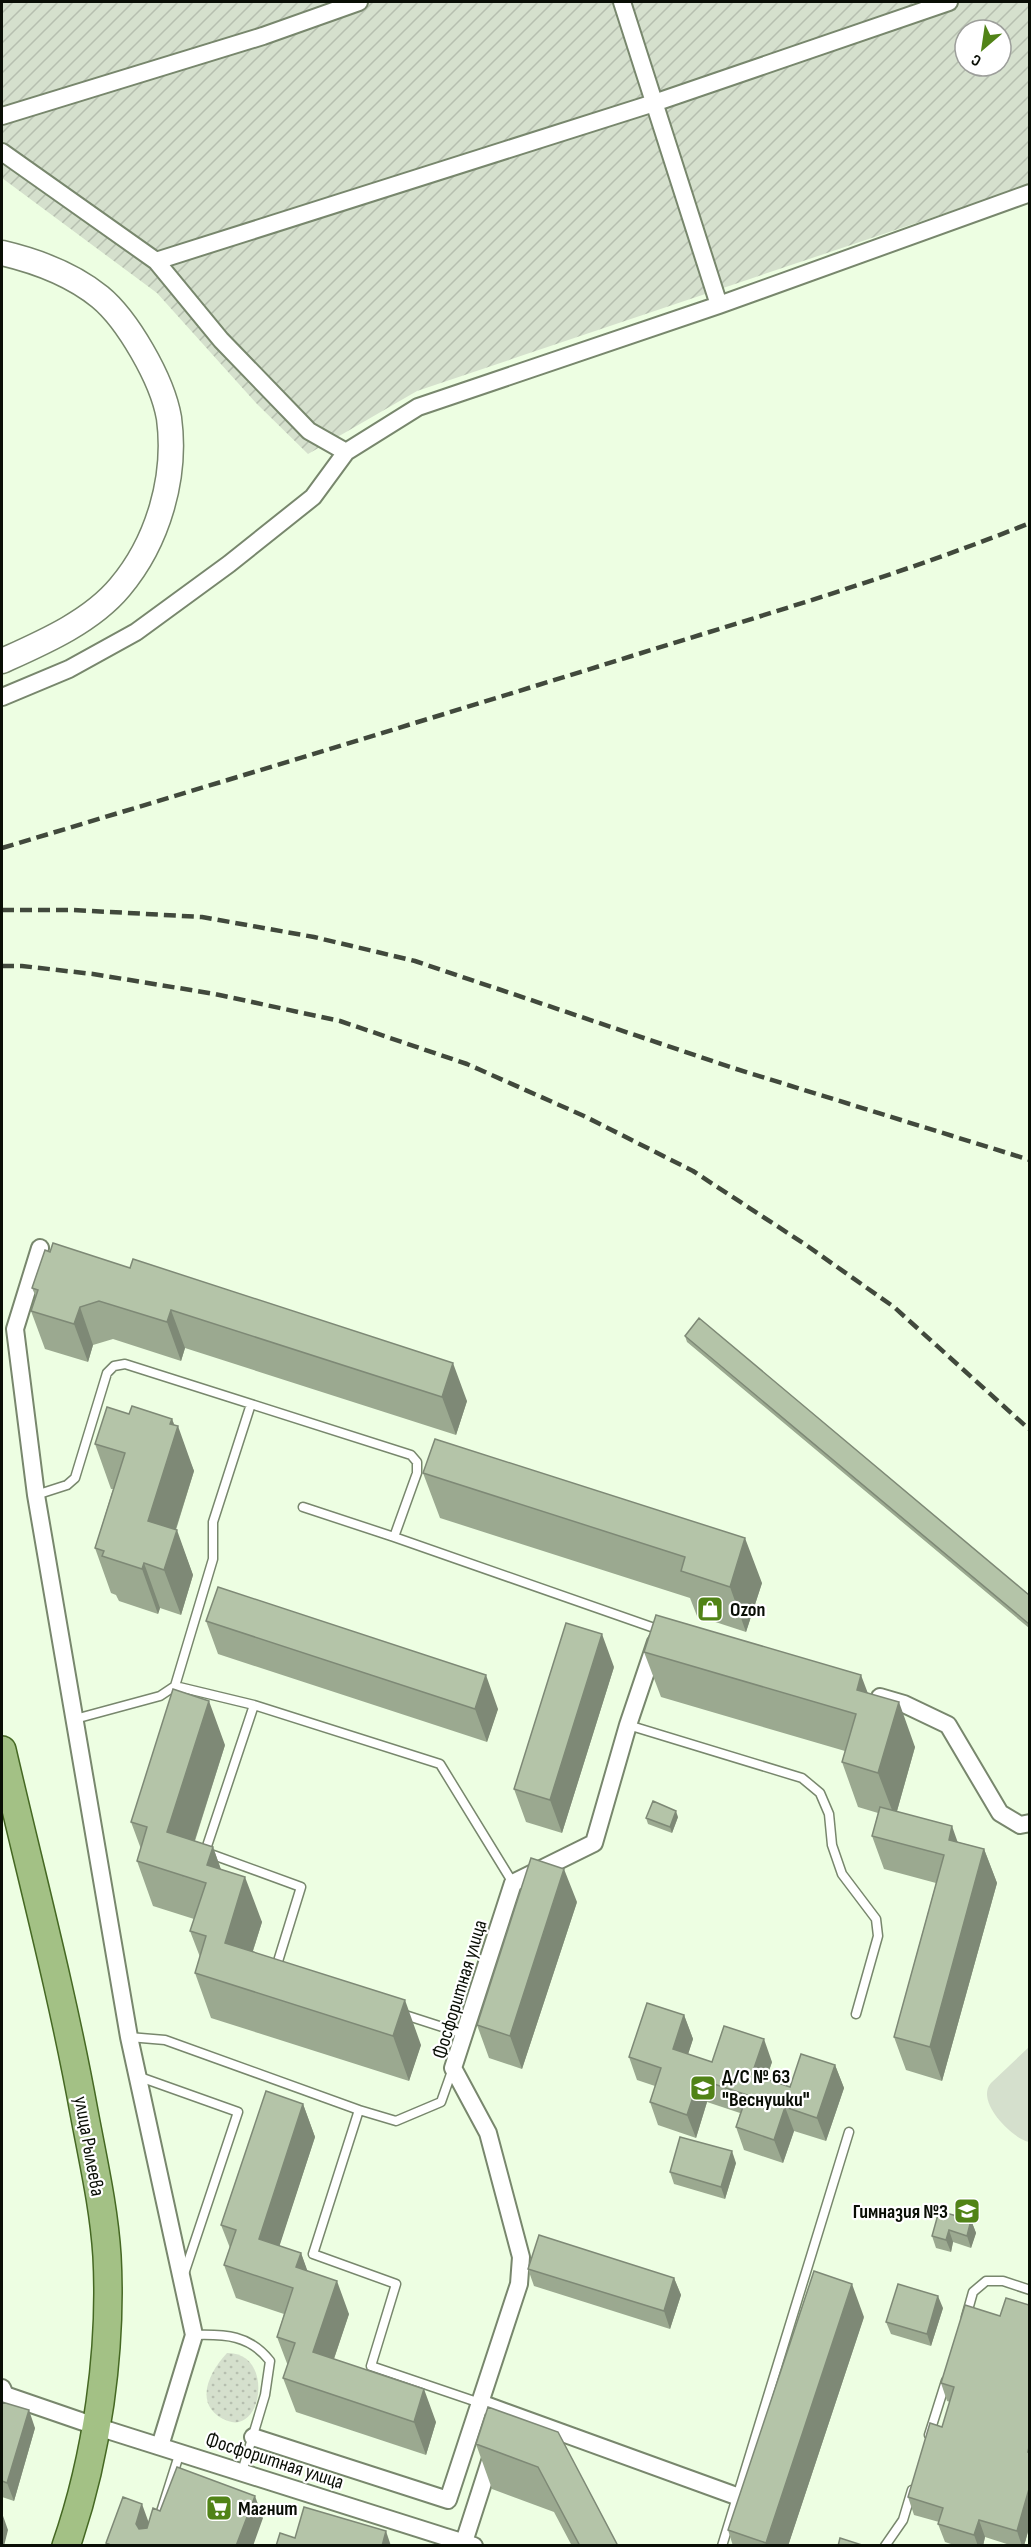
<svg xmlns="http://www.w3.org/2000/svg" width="1031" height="2547" font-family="'Sofia Sans Condensed',sans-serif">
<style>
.grass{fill:url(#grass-dots)}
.garden{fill:url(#garden-furrows);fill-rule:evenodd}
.pitch{fill:#d5e0cd}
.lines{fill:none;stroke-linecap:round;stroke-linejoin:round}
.lane-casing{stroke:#78876d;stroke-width:11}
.street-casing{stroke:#78876d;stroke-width:20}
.secondary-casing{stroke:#78876d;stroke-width:27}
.primary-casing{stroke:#456823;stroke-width:30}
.lane{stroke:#fff;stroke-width:8}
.street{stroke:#fff;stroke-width:16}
.secondary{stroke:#fff;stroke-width:24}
.primary{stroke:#a3c185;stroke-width:27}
.rail{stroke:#41493c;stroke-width:4.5;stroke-dasharray:12 6;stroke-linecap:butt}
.wall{fill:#9ba990}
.shaded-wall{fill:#7e8976}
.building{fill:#b4c4a8;stroke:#7e8976;stroke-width:1.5}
.labels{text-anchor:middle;stroke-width:4.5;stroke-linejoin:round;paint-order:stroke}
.poi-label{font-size:20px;font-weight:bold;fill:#090e05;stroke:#fff;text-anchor:start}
.street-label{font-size:20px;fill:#090e05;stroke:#fff}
</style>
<defs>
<pattern id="grass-dots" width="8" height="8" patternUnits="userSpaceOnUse" patternTransform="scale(1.5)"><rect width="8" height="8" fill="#d5e0cd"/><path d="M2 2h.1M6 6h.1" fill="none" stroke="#b6bfaf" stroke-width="1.8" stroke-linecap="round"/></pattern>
<pattern id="garden-furrows" width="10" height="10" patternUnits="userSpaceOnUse" patternTransform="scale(1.5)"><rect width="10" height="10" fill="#d5e0cd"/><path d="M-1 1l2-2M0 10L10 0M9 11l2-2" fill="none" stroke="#b6bfaf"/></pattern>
</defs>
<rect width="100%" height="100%" fill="#edfee2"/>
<path class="grass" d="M227,2353C274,2352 263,2434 228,2421C192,2407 208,2373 227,2353Z"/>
<path class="garden" d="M2,2H1029V185L417,391L308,454L257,404L157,293L2,178ZM965,30H1001V66H965Z"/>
<path class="pitch" d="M1029,2047L1030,2142H1029C1011,2138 975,2101 991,2083Z"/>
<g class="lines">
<defs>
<path id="lane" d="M251,1404L411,1455L417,1462V1473L394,1537L660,1630
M36,1495L67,1485L75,1478L107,1373L114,1366L125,1364L251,1404L213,1522V1559L175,1686L160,1696L75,1719
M303,1507L394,1537
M175,1686L254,1705L440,1764L513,1883
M254,1705L205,1852L301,1887L275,1971
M628,1725L802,1778L820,1793L829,1814L832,1845L842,1874L876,1919L878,1936L856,2014
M402,2014L464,2034
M129,2037L165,2040L359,2110L313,2254L396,2284L371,2366L480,2403
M137,2076L238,2112L184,2274
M359,2110L396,2121L441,2102L453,2068
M966,2317L973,2292L986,2281H1003L1030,2290
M194,2335C225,2334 250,2335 270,2361L265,2395L242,2472
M929,2435L946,2381
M160,2515L180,2452
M722,2546L849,2132
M885,2546L903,2520L912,2490"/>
<path id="street" d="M622,2L719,305
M2,116L263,36L359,2
M2,152L156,261L221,340L309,431L346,452
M156,261L654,103L949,2
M2,697L69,669L136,632L229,564L313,497L346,452L418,407L719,305L1030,193
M40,1248L15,1329L36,1495L129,2037L194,2335L160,2446
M880,1697L904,1704L948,1725L1000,1813L1020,1825L1030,1823
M2,2388L5,2395L98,2427L474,2546
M480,2403L739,2497
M253,2437L448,2500L519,2284L521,2257L488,2133L453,2068L513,1883L594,1843L628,1725L656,1642
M464,2542L493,2452"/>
<path id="secondary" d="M2,253C36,261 73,275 100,297C117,311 131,332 142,351C153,370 165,395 169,418C177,477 158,542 120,587C91,622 42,643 2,661"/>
<path id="primary" d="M2,1750C30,1871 62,1991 84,2112C93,2160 104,2208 107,2256C112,2350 97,2457 66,2546"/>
</defs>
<use href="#lane" class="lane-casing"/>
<use href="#street" class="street-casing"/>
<use href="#secondary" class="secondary-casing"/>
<use href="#primary" class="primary-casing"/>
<use href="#lane" class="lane"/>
<use href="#street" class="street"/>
<use href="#secondary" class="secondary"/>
<use href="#primary" class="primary"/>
<path class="rail" d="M2,848C202,788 403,727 603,665C746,620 890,579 1030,523
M2,910H74L202,917L314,937L415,961L730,1067L1030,1160
M2,966H22L93,974L215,994L340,1021L467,1064L584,1116L693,1171L806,1245L894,1307L1030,1430"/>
</g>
<path class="wall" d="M45,1250L467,1401L456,1435L185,1348L181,1361L113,1339L93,1345L88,1362L45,1349L31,1311L36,1297L32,1288Z
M685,1336L1029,1595V1628L687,1342Z
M129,1414L172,1419L194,1471L176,1530L193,1575L181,1615L160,1608L158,1614L119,1601L116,1595L111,1593L95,1548L113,1489H111L95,1444Z
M435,1439L762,1583L746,1632L697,1616L690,1598L440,1518L423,1473Z
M206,1621L498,1709L487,1742L218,1654Z
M644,1652L868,1693L915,1747L897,1811L958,1842L984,1849L997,1883L942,2081L906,2070L894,2037L936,1883L884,1869L872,1836L878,1813L858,1807L842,1762L845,1751L661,1697Z
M614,1667L562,1833L526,1822L514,1789Z
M225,1745L195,1841L213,1847L221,1870L262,1922L253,1951L421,2045L409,2081L211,2018L195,1973L200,1957L190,1931L194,1919L153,1906L137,1861L141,1849L131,1822Z
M678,1817L672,1833L648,1824L646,1818Z
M577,1902L522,2069L489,2058L477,2025Z
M684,2015L693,2039L688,2054L712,2062H772L766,2079L790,2087L835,2065L844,2088L826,2141L794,2131L783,2163L744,2150L736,2127L740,2113L707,2102L696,2138L658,2125L650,2102L655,2086L637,2080L629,2057Z
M303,2104L315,2137L279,2246L301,2253L307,2271L349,2314L334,2359L436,2422L426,2455L296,2412L283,2378L288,2366L277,2337L284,2314L236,2298L224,2265L230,2248L221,2225Z
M736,2163L725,2199L674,2184L670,2172Z
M971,2220L976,2233L971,2248L953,2242L951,2252L936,2248L932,2236Z
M528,2269L674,2278L681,2295L670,2329L534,2286Z
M965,2305L1029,2528L1024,2546H1013L985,2537L983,2546H957L945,2542L938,2524L939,2522L914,2515L908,2497L942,2427L950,2402L947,2401L941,2383Z
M943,2308L931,2346L891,2334L886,2322Z
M864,2317L788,2546H733L728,2530Z
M2,2402L35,2428L14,2501L2,2497Z
M488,2407L618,2546H572L554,2512L492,2489L476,2444Z"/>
<path class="shaded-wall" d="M80,1307L93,1345L88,1362L74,1324Z
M171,1310L185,1348L181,1361L167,1322Z
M453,1363L467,1401L456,1435L442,1397Z
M172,1419L176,1431L178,1426L194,1471L164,1566L148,1521Z
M177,1530L193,1575L181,1615L164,1570Z
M745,1538L762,1583L746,1632L730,1587Z
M144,1563L160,1608L158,1614L142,1569Z
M602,1634L614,1667L562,1833L550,1800Z
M486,1675L498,1709L487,1742L475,1709Z
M861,1675L878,1720L857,1690Z
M209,1701L225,1745L183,1877L167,1832Z
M899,1702L915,1747L895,1818L878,1773Z
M676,1811L678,1817L672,1833L670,1827Z
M952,1826L964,1860L949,1840Z
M213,1847L229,1892L207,1865Z
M984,1849L997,1883L942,2081L930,2047Z
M564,1869L577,1902L522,2069L510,2036Z
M245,1877L262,1922L241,1988L225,1943Z
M405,2000L421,2045L409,2081L393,2036Z
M684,2015L693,2039L682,2073L673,2049Z
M764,2039L772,2062L760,2097L752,2074Z
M835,2065L844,2088L826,2141L817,2118Z
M699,2079L707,2102L696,2138L687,2115Z
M303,2104L315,2137L271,2272L259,2239Z
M785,2107L794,2131L783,2163L774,2140Z
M732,2151L736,2163L725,2199L721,2187Z
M971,2220L976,2233L971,2248L967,2236Z
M949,2230L953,2242L951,2252L946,2240Z
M301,2253L313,2286L296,2267Z
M674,2278L681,2295L670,2329L664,2311Z
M337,2281L349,2314L325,2385L313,2352Z
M852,2284L864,2317L788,2546H766V2543Z
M938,2296L943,2308L931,2346L927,2334Z
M424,2389L436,2422L426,2455L414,2422Z
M29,2410L35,2428L14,2501L7,2483Z
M1029,2489V2528L1024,2546H1022L1017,2531Z
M255,2496L263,2518L253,2546H236Z
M142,2504L150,2526L144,2546L136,2524Z
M2,2513L8,2530L4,2546H2Z
M979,2520L985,2537L983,2546H978L974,2535Z
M386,2531L391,2546H382Z"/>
<path class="building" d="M53,1243L130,1268L133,1259L453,1363L442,1397L171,1310L167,1322L99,1301L80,1307L74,1324L31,1311L38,1290L32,1288L45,1250L50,1252Z
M699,1318L1029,1595V1624L685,1336Z
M132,1406L172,1419L170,1424L178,1426L148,1521L177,1530L164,1570L144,1563L142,1569L102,1556L104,1551L95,1548L125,1453L95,1444L107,1407L129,1414Z
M435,1439L745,1538L730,1587L681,1571L685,1557L423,1473Z
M218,1587L486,1675L475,1709L206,1621Z
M656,1615L861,1675L857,1690L899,1702L878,1773L842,1762L856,1714L644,1652Z
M566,1623L602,1634L550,1800L514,1789Z
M173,1689L209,1701L167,1832L213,1847L207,1865L245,1877L225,1943L405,2000L393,2036L195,1973L206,1936L190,1931L206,1883L137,1861L147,1827L131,1822Z
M653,1801L676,1811L670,1827L646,1818Z
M880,1807L952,1826L949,1840L984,1849L930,2047L894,2037L944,1855L872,1836Z
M531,1858L564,1869L510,2036L477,2025Z
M647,2003L684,2015L673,2049L712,2062L724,2026L764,2039L752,2074L790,2087L801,2054L835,2065L817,2118L785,2107L774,2140L736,2127L747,2095L699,2079L687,2115L650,2102L661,2068L629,2057Z
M266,2091L303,2104L259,2239L301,2253L296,2267L337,2281L313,2352L424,2389L414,2422L283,2378L295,2343L277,2337L293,2288L224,2265L236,2230L221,2225Z
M680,2137L732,2151L721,2187L670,2172Z
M939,2211L971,2220L967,2236L949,2230L946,2240L932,2236Z
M539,2235L674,2278L664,2311L528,2269Z
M814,2271L852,2284L766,2543L728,2530Z
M898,2284L938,2296L927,2334L886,2322Z
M1006,2298L1029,2305V2447L1028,2452H1029V2489L1017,2531L979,2520L974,2535L938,2524L943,2508L908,2497L930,2423L942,2427L954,2387L941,2383L965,2305L1000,2316Z
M2,2402L29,2410L7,2483L2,2481Z
M488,2407L558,2432L618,2546H580L538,2467L476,2444Z
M177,2467L255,2496L236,2546H113L106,2543L123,2497L142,2504L136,2524L139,2529L147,2528L153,2508L160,2511Z
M304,2507L386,2531L382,2546H276L280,2533L295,2538Z
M840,2538L865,2546H838Z"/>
<defs>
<symbol id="shop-square" viewBox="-11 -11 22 22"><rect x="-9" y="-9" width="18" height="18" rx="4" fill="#518317" stroke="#fff"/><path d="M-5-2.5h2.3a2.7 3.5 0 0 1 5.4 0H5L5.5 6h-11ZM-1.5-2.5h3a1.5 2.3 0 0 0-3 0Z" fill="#fff"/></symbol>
<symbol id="school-square" viewBox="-11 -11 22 22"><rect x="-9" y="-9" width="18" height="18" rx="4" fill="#518317" stroke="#fff"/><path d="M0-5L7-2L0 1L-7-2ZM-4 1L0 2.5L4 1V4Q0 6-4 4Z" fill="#fff"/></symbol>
<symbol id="supermarket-square" viewBox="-11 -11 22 22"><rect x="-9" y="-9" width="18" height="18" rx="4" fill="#518317" stroke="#fff"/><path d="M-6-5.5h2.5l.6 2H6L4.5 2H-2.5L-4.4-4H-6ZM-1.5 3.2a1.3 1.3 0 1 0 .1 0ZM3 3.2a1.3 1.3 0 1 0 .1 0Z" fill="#fff"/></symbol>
</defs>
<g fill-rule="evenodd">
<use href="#shop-square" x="695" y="1594" width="30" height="30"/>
<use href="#school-square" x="688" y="2073" width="30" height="30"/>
<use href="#school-square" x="952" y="2196" width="30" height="30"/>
<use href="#supermarket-square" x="204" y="2493" width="30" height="30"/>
</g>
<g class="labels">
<g class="poi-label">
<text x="730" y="1616">Ozon</text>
<text x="722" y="2083">Д/С № 63<tspan x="722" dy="23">"Веснушки"</tspan></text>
<text x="948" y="2218" text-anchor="end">Гимназия №3</text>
<text x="238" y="2515">Магнит</text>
</g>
<g class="street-label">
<text transform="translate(459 1989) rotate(-73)" y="7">Фосфоритная улица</text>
<text transform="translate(90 2146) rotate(80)" y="7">улица Рылеева</text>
<text transform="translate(275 2460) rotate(18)" y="7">Фосфоритная улица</text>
</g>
</g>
<rect width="1031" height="2547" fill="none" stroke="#090e05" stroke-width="6"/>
<g transform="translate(983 48) rotate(209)"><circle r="28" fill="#ffffff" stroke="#9d9f9b" stroke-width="1.5"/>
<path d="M0-4.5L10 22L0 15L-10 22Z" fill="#518317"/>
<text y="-9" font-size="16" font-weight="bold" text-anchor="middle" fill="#090e05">С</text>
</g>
</svg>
